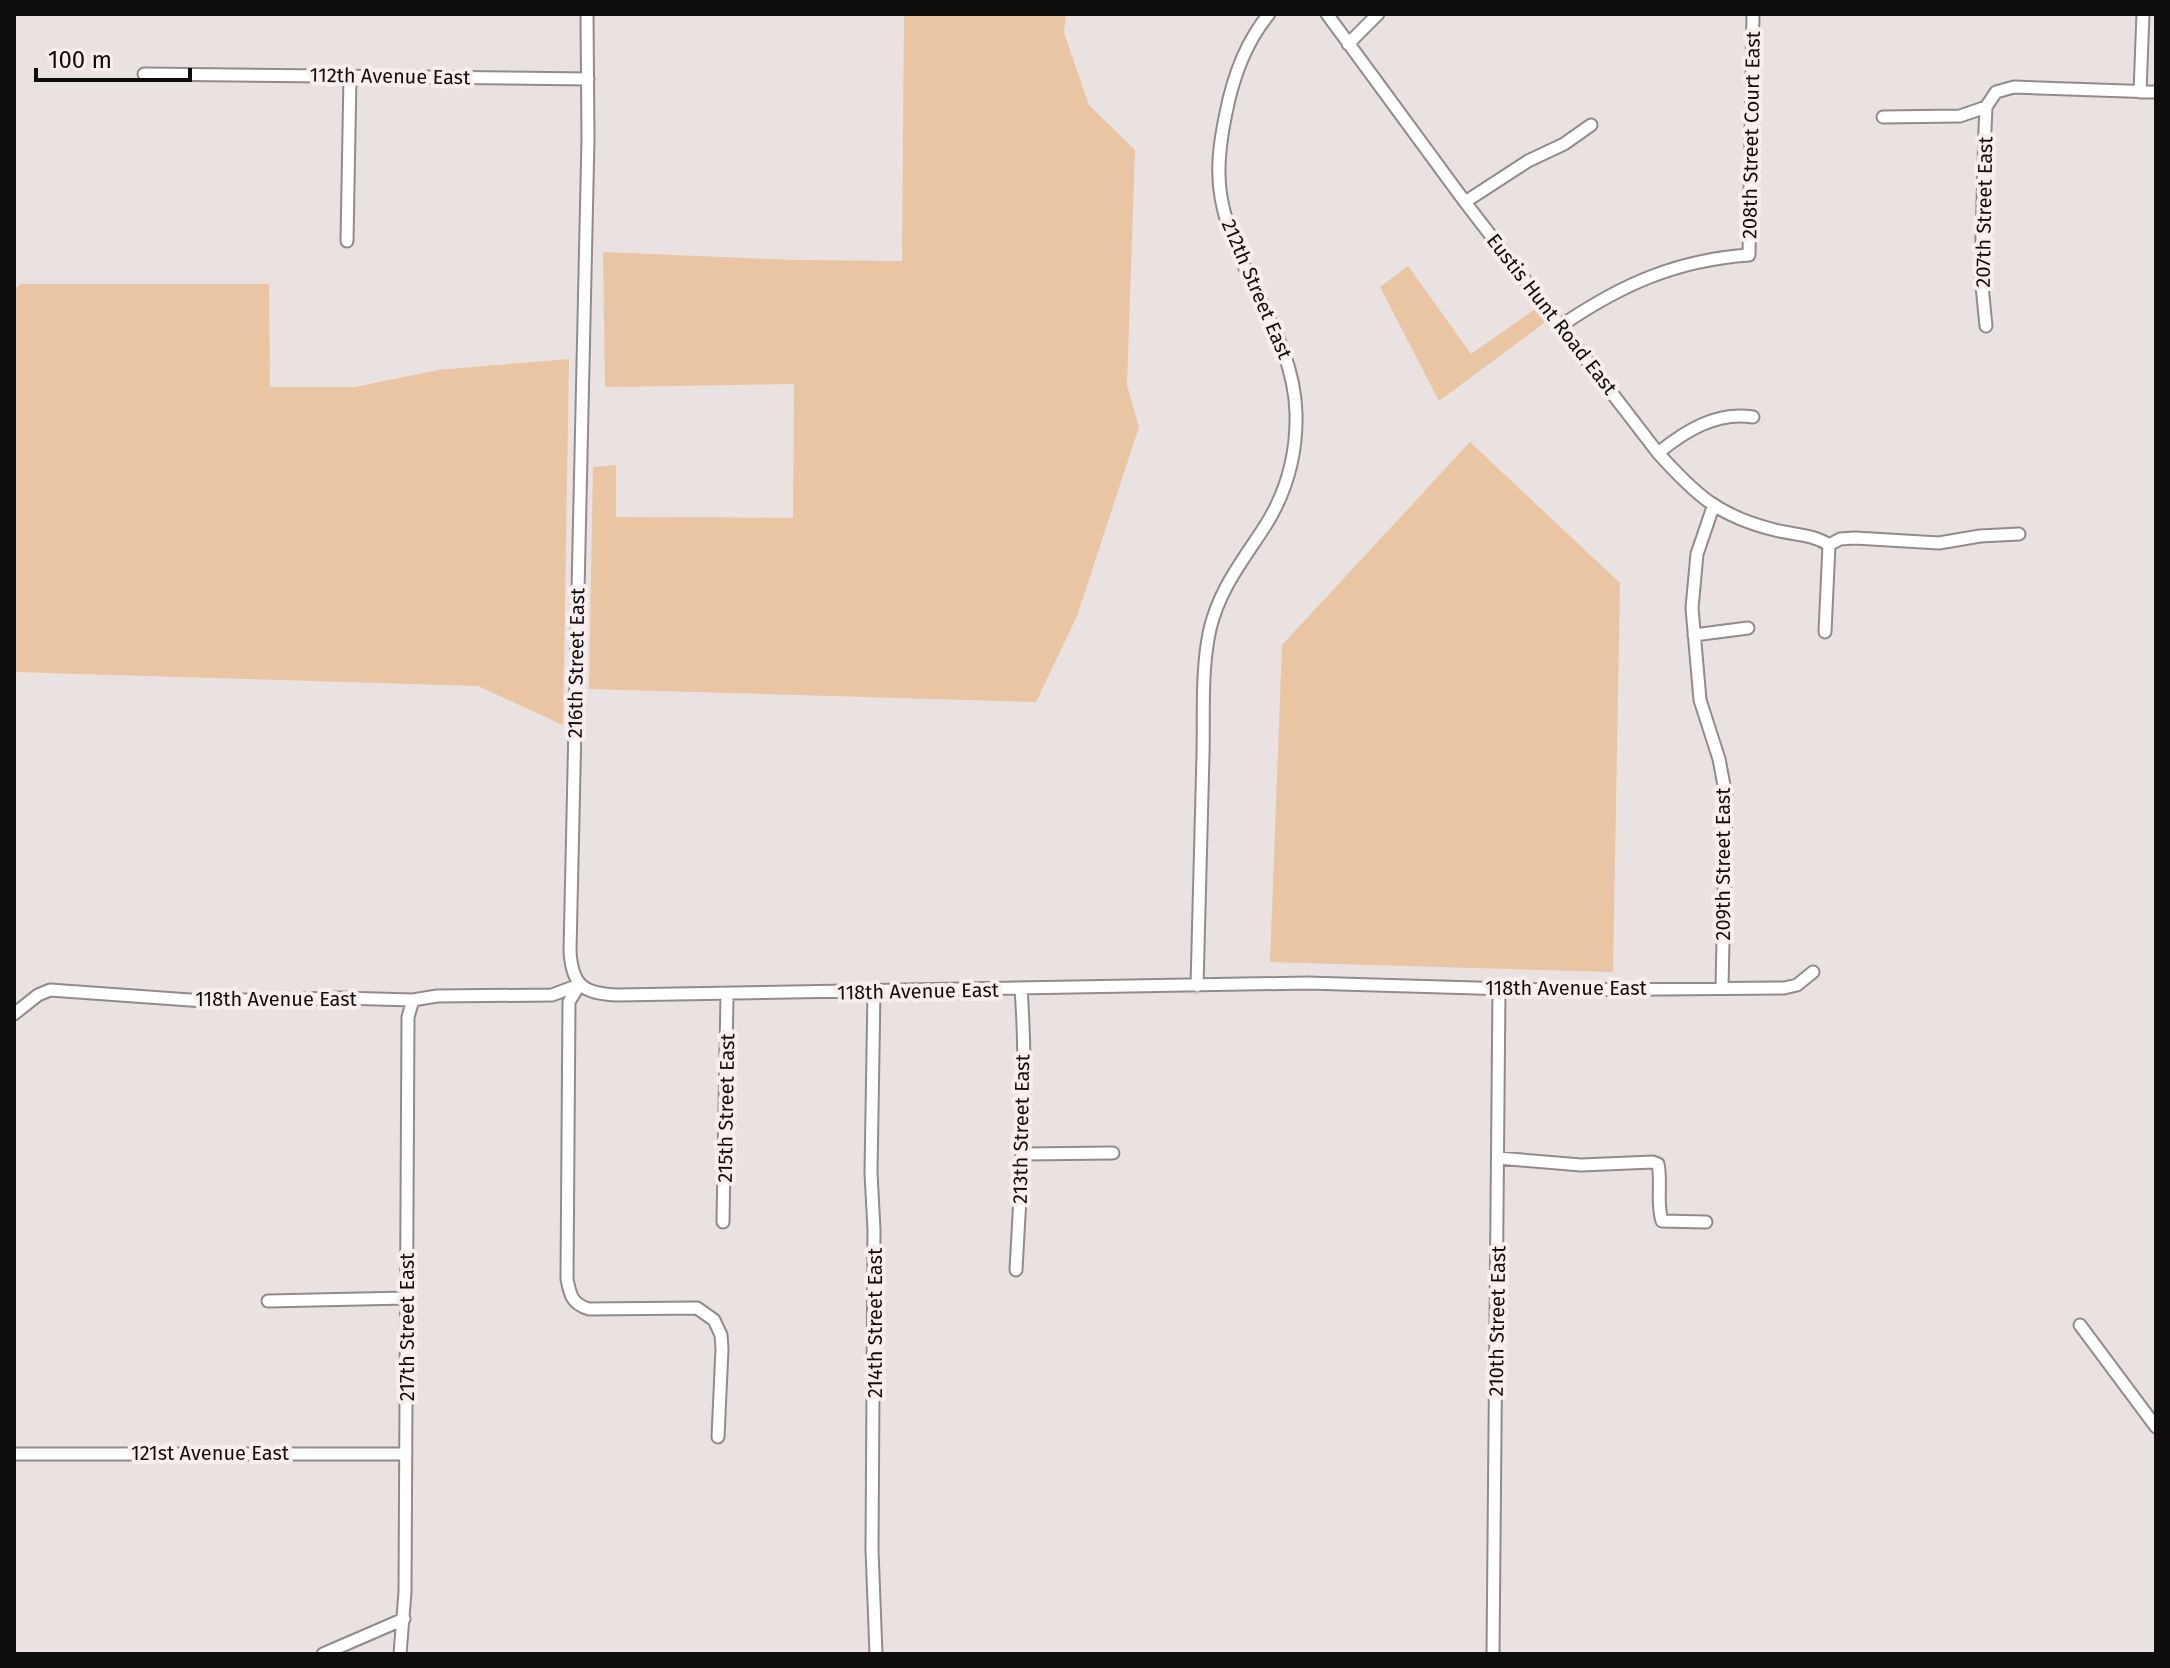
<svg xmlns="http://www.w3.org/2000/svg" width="2170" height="1668" font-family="'Fira Sans',sans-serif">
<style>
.green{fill:#eac5a3}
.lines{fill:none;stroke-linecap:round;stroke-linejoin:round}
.minor-casing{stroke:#938a8b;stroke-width:15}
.minor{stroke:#fff;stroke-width:11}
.labels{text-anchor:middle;stroke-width:8;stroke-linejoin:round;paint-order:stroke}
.street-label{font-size:20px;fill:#100d0d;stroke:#f8eeee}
</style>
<rect width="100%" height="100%" fill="#eae1e1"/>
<path class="green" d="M904,14H1066L1064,33L1089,105L1135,150L1127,385L1139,427L1077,616L1036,702L589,689L593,467L616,465V517L793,518L794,384L605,387L603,252L795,260L902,261Z
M1408,266L1471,354L1538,307L1547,321L1439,401L1380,287Z
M21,284H269L270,387H355L438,370L569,359L563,725L478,686L14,672V290Z
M1470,442L1620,583L1613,972L1270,962L1282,645Z"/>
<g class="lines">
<defs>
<path id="minor" d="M587,14L588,139L570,951C572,986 584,994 618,995L1307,983L1545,990L1784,988L1797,985L1813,972
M1327,14L1465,202L1658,453C1696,495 1718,516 1775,530C1794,535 1813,534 1829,545
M1348,44L1378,14
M144,74L588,79
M2140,92L2143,14
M1883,117L1960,116L1986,107
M1465,202L1528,161L1564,144L1591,125
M347,241L350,76
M1562,325C1621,285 1676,260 1749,255L1753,14
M1986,326L1981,276L1985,129L1986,107L1996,92L2014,87L2156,92
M1658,453C1685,431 1717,411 1753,417
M1713,507L1697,554L1692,608L1700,700L1719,759L1726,796L1722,988
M1829,545L1840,539L1855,538L1939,543L1980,536L2019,534
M1825,632L1829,545
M1694,635L1748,628
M580,984L569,1002L567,1279C570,1295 572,1304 589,1309L697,1308L714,1320L721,1335L722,1349L718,1437
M1197,986C1199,909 1201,832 1203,755C1204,714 1201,669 1210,629C1220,587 1245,558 1267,523C1287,490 1297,452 1296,413C1294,334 1234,274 1221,197C1216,169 1220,141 1226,113C1233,77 1245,43 1269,14
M874,991L871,1173L874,1230L872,1550L876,1654
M14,1014L38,995L50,990L204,1001L340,998L413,1000L437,996L552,995L576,986
M1022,1154L1113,1153
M1498,1158L1581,1165L1653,1162L1658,1164C1662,1183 1656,1203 1662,1221L1706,1222
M723,1222L727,995
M1016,1270C1021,1177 1028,1082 1021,989
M268,1301L406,1298
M2080,1325L2156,1427
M14,1454H406
M323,1654L404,1619
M400,1654L405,1592L408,1017L413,1000
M1493,1654L1499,988"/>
</defs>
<use href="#minor" class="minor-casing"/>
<use href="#minor" class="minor"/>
</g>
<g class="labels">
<g class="street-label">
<text transform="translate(390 76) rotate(1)" y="7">112th Avenue East</text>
<text transform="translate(1751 135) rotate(-89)" y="7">208th Street Court East</text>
<text transform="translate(1984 212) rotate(-89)" y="7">207th Street East</text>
<text transform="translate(1257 289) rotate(67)" y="7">212th Street East</text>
<text transform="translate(1552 314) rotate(52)" y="7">Eustis Hunt Road East</text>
<text transform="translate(576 663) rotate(-89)" y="7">216th Street East</text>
<text transform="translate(1723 864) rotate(-90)" y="7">209th Street East</text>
<text x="1566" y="995">118th Avenue East</text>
<text transform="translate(918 991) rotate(-1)" y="7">118th Avenue East</text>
<text x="276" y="1006">118th Avenue East</text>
<text transform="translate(726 1108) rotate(-89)" y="7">215th Street East</text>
<text transform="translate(1021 1129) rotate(-89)" y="7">213th Street East</text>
<text transform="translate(1497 1321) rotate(-89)" y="7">210th Street East</text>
<text transform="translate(875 1323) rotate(-90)" y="7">214th Street East</text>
<text transform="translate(407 1327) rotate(-90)" y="7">217th Street East</text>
<text x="210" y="1460">121st Avenue East</text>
</g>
</g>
<rect width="2170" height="1668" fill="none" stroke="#100d0d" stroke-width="32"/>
<path d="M36 68v12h154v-12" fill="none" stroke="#100d0d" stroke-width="4"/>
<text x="48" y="68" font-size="24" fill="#100d0d" stroke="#f8eeee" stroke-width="6" paint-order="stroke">100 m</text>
</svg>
